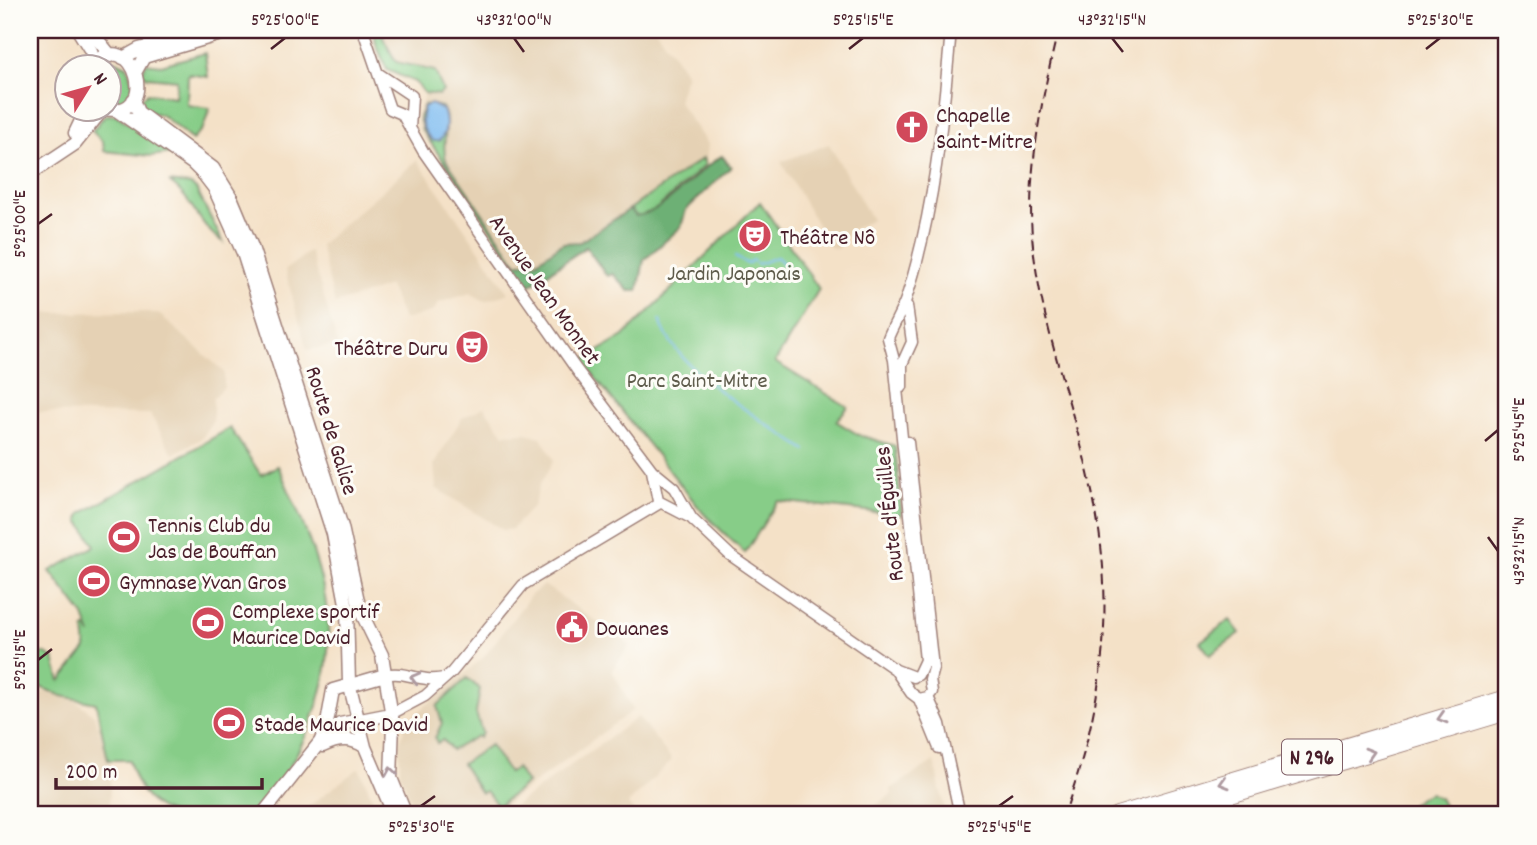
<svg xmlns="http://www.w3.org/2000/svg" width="1537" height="845" font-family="Dekko,sans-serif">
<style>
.built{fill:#e5d1b4}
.green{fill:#87cd88;stroke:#68765a;stroke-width:2}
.forest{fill:#6db074;stroke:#5c6850;stroke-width:2}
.water{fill:#7ebcf1;stroke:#646e8e;stroke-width:2}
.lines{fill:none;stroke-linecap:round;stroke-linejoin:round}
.stream{stroke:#7ebcf1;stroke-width:2}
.minor-casing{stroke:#9f8079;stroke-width:13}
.major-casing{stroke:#9f8079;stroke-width:15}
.highway-casing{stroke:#9f8079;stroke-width:18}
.minor{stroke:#fff;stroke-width:10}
.major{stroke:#fff;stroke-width:12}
.highway{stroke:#fff;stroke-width:16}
.rail{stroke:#4a1f2b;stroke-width:2;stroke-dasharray:10 5;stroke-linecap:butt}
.oneway{stroke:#ae9aa0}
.ticks{fill:none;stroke:#4a1f2b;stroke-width:2.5}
.labels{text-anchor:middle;stroke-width:6;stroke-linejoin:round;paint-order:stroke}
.shield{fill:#fdfcf7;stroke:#806168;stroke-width:2}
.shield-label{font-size:21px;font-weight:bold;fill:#4a1f2b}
.poi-label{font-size:23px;fill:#4a1f2b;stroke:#fdfcf7;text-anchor:start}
.park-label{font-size:23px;fill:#5f5c4c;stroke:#fdfcf7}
.street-label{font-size:23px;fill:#4a1f2b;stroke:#fdfcf7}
.neatline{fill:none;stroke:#4a1f2b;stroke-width:2.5}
.ticks-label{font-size:18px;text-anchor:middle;fill:#4a1f2b}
</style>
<rect width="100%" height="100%" fill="#fdfcf7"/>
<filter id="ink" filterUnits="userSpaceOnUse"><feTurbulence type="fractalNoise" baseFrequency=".0143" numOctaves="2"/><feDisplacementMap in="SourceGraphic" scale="14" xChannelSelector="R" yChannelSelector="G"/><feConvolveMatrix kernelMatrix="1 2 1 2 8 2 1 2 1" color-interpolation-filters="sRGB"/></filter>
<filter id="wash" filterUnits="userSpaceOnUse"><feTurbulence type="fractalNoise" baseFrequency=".00686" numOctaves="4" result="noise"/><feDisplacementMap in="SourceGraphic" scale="28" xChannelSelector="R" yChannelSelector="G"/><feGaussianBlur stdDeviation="1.57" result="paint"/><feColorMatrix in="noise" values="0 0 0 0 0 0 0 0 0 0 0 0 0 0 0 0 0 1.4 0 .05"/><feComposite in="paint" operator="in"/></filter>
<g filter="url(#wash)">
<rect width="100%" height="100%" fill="#f4e1c7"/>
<path class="built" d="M374,30H656L686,73L678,101L707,144L705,165L651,214L636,216L529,286L422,130L419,117L424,93L415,82L387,70L376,44Z
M829,144L872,220L849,231L837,249L830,247L781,162Z
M417,160L509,293L485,301L470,293L438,303L434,311L407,319H403L389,286L335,304L320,245Z
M310,251L338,345L307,350L285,270Z
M149,312L160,315L224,372V387L213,398V421L202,438L173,454L150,414L30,412V344L39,317L46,313Z
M484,407L504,434L526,433L541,437L554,460L539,486L534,505L512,529L503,530L436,488L434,464L462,418Z
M544,585L630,645L612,670L633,710L491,815H417L400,773V743L406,722L483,658L531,595Z
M30,688L76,701L94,715L111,768L109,815H30Z
M638,717L672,760L628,804L637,815H502Z
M934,761L946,815H862L892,794L891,789Z
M359,768L380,815H297L300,813Z"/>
<path class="green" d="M374,30H384L383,38L396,62L435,71L443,91L439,95L424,93L415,82L387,70L376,44Z
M205,53L208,77L188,74L187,105L210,108L203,128L192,140L162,115L145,111L139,100L148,93L175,97L177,80L147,77L142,72L146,63L161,65Z
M114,60L127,66L134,87L127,99L109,105L108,66H96Z
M430,104L442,107C452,124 440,142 446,160L516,262L514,264L422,130L419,117L424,105Z
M105,115H116L172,153L151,156L104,151L103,142L92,131Z
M703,158L705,165L651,214L636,216L630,209Z
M169,182L191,185L196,189L223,242C198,226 193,198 169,182Z
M760,202L819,289L775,362L848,407L836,421L859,435L895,446L902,515L778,501L745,553L704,514L582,361L624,336Z
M230,428L261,475L278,466C321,562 352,634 305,737C292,765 275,794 251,815C191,815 148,831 129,760H108L96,703L62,696L30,683V645L35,656L44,653L54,659L60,681L86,649L84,629L87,627L91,635L84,616L50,571L95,546L79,520L81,514Z
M1230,620L1240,633L1210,655L1200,642Z
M467,678L480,689L476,713L482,733L479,738L477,736L452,750L443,740L437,743L435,738L442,723L437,706Z
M490,745L509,773L516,768L527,783L498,806L486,791L481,793L462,764Z
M1430,793L1439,798L1448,815H1400L1420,797Z"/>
<path class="forest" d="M722,156L731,167L686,210L681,227L644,260L638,291H629L613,274L607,276L586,247L529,286L514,264L526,262L530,266L563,243L580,242L630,209L636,216C669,211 693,172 722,156Z"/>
<path class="water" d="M431,104L443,110C447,121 447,133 439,141H433C422,131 419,121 424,107Z"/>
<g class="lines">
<path class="stream" d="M735,257L748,264L752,260L758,264L777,257L784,264
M660,320C675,371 762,420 806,450"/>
</g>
</g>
<g filter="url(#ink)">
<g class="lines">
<defs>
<path id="minor" d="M363,30L390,109L402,114L423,151L576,369L652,470L674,488L692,519L730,555L896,670L914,677
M379,74L412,96L410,129
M902,387V364L912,342L907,306
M908,442L933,668L930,679
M652,471L658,501L687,516
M896,671L911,693L919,699L928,697L932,692L930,679
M385,675C406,670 419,683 444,678
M918,675L925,660L894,360L888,338C893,325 901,313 906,299C934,213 943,120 951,30
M928,697L940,724L960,815
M919,699L939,748
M391,714L425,696L452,672L523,585L660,503"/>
<path id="major" d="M78,30L91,51L94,62
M90,30L111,56
M123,58L139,49L185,37
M90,66C135,20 164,125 101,108
M136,71L144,57L234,30
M133,100L138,112L213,168L231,197L252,247L342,527L360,610L382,655L393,723L391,778L406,815
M116,110L192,163L204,175L214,188L243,253L333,534L347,609L349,683L365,747L394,815
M75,133L87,108
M30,174L75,144L103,109
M326,741L340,724L391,714
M323,746C338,738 352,737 365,747
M262,815L320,742L326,729L333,690L385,675"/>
<path id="highway" d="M393,815H394
M1117,815L1507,698
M1164,815L1507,712"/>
</defs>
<use href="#minor" class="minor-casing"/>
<use href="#major" class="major-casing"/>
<use href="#highway" class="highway-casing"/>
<use href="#minor" class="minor"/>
<use href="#major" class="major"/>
<use href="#highway" class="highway"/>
<path class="rail" d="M1058,30C1043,93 1027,169 1032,235C1039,322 1073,402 1091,487C1117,604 1104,704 1064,815"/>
</g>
<defs><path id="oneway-chevron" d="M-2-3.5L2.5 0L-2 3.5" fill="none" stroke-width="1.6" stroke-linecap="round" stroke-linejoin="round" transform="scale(1.75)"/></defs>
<g class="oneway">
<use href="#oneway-chevron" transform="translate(415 678) rotate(-165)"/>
<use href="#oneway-chevron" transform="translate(1442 718) rotate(163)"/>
<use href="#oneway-chevron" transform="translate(1370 753) rotate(-17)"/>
<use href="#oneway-chevron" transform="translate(391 772) rotate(-99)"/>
<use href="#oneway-chevron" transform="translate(1224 783) rotate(163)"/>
</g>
</g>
<path class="ticks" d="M514,38L524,52M1112,38L1123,52M271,49L285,38M849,49L863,38M1426,49L1440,38M38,224L52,214M1485,441L1498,430M1488,537L1498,551M38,660L52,649M421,806L435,796M999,806L1013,796"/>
<defs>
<symbol id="church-disc" viewBox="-11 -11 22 22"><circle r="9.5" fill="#d1495b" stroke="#fdfcf7"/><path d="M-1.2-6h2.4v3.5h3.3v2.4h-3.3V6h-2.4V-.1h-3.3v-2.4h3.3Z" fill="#fff"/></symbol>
<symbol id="theatre-disc" viewBox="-11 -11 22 22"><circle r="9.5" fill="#d1495b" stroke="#fdfcf7"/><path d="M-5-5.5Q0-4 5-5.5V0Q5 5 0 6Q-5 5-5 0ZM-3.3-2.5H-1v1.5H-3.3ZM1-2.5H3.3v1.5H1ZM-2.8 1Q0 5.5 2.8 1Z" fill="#fff"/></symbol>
<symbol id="stadium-disc" viewBox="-11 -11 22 22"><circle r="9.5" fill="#d1495b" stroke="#fdfcf7"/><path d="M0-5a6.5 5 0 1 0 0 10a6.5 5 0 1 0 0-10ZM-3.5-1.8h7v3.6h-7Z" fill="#fff"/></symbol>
<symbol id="civic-disc" viewBox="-11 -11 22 22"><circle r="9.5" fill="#d1495b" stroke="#fdfcf7"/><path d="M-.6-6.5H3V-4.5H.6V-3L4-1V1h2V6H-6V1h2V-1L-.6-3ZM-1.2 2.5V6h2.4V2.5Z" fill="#fff"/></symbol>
</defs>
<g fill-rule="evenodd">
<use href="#church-disc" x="893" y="108" width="38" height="38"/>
<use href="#theatre-disc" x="736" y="217" width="38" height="38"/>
<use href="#theatre-disc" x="453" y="328" width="38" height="38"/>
<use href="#stadium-disc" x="105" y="518" width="38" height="38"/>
<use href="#stadium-disc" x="75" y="562" width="38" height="38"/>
<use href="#stadium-disc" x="189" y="604" width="38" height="38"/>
<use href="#civic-disc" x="553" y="608" width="38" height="38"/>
<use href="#stadium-disc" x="210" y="704" width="38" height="38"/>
</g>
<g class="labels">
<rect class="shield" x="1282" y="739.5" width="60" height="35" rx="5"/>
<g class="shield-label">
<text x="1312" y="764">N 296</text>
</g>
<g class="poi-label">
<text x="936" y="122">Chapelle<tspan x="936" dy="26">Saint-Mitre</tspan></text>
<text x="780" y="244">Théâtre Nô</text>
<text x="448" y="355" text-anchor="end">Théâtre Duru</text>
<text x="148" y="532">Tennis Club du<tspan x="148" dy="26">Jas de Bouffan</tspan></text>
<text x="119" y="589">Gymnase Yvan Gros</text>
<text x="232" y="618">Complexe sportif<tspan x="232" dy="26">Maurice David</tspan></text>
<text x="596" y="635">Douanes</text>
<text x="254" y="731">Stade Maurice David</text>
</g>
<g class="park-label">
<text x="734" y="280">Jardin Japonais</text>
<text x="697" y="387">Parc Saint-Mitre</text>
</g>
<g class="street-label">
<text transform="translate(546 289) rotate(55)" y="8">Avenue Jean Monnet</text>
<text transform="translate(333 430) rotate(73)" y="8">Route de Galice</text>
<text transform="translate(888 514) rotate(-96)" y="8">Route d'Éguilles</text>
</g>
</g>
<rect width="1537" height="845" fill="none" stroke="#fdfcf7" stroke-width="77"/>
<g transform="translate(88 88) rotate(53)"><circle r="33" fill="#fdfcf7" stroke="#b5a4a5" stroke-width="2"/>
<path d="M0-5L12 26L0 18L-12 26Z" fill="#d1495b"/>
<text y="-10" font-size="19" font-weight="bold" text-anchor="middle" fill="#4a1f2b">N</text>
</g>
<path d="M56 778v10h206v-10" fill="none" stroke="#4a1f2b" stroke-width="3.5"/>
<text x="66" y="778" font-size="21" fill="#4a1f2b" stroke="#fdfcf7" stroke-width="5" paint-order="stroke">200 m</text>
<rect x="38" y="38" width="1460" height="768" class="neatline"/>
<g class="ticks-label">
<text x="285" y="25">5°25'00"E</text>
<text x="514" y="25">43°32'00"N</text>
<text x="863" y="25">5°25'15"E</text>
<text x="1112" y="25">43°32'15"N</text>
<text x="1440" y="25">5°25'30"E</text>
<text transform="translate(19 224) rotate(-90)" y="6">5°25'00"E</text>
<text transform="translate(1518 430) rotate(-90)" y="6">5°25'45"E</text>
<text transform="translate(1518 551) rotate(-90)" y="6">43°32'15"N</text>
<text transform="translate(19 660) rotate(-90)" y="6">5°25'15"E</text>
<text x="421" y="832">5°25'30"E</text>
<text x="999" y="832">5°25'45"E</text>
</g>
</svg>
